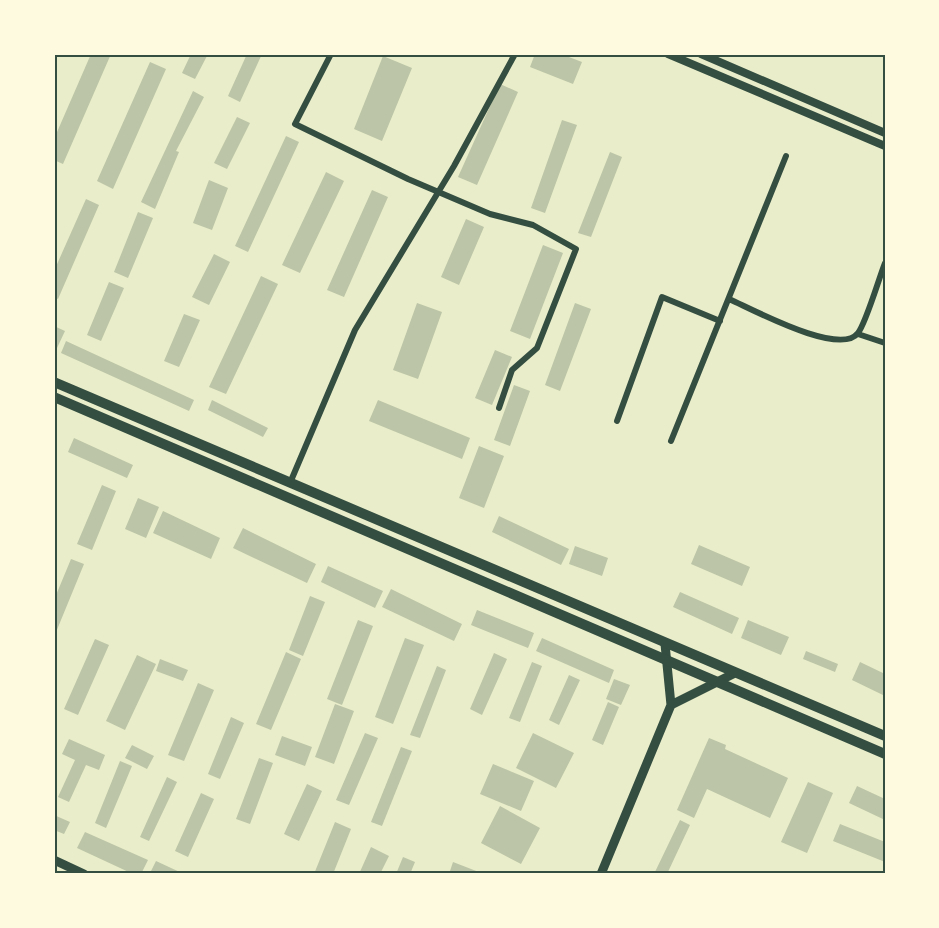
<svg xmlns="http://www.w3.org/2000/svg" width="939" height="928" font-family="Karla,sans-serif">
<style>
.building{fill:#bcc5a7}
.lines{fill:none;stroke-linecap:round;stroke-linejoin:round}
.minor{stroke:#344e41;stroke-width:6}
.tertiary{stroke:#344e41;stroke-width:8}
.secondary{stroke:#344e41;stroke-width:9}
.primary{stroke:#344e41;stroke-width:10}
.neatline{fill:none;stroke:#344e41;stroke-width:2}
</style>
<rect width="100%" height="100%" fill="#e9edc9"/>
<path class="building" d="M91,54H111L63,164L54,160V139Z
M191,54H208L195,79L182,73Z
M247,54H262L240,102L228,96Z
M535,54H561L582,62L573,84L530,67Z
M383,56L412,68L382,141L354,129Z
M150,62L166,69L113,189L97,181Z
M500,84L518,92L477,185L458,177Z
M193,91L204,97L176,151L179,152L155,209L141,202Z
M237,117L250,123L227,169L214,163Z
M562,120L577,125L545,213L531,208Z
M286,136L299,142L248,252L235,246Z
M610,152L622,157L591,237L578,233Z
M326,172L344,181L300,273L282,265Z
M209,180L228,188L212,230L193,223Z
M372,190L388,197L344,297L327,290Z
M86,199L99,205L58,299L54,297V271Z
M138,212L153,218L128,278L114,272Z
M466,219L484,227L459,285L441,277Z
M543,245L563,253L530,339L510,331Z
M214,254L230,262L209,305L192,297Z
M261,276L278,284L226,394L209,387Z
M109,282L124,288L101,341L87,335Z
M417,303L442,312L418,379L393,370Z
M575,303L591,309L560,391L545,385Z
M184,314L200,320L179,367L164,361Z
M54,326L65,331L57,348L54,346Z
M66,341L194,400L189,411L61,353Z
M495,350L512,357L492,405L475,398Z
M514,385L530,391L510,446L494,440Z
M212,400L268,428L263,437L208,410Z
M378,400L470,438L462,459L369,421Z
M74,438L133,465L127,478L68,452Z
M479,446L504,456L484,508L459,498Z
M102,485L116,491L92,550L77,544Z
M138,498L159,507L146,538L125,529Z
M163,511L220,538L211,559L153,533Z
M499,516L569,549L561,565L492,532Z
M243,528L316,564L307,583L233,548Z
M699,545L750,567L742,586L691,564Z
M575,546L608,558L602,576L569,564Z
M71,559L84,564L54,637V600Z
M328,566L383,591L375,608L321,582Z
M391,589L462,624L454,641L382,607Z
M680,592L739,618L732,634L673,607Z
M310,596L325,602L303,656L289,650Z
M477,610L534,633L528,648L471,625Z
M358,620L373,626L342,705L327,699Z
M748,620L789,637L781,655L741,638Z
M405,638L424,645L393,724L375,717Z
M542,638L614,670L609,683L536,651Z
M95,639L109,645L78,715L64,709Z
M806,651L838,664L835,672L803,659Z
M286,652L301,659L271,730L256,724Z
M494,653L507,659L482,715L470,709Z
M137,655L156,664L125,730L106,721Z
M160,659L188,670L183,681L156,671Z
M532,662L542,666L520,722L509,718Z
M860,662L885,674V696L852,680Z
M437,666L446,670L420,738L410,735Z
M569,675L580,680L559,725L549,720Z
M614,679L630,685L621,705L606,699Z
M198,683L214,690L184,761L168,755Z
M608,702L619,707L603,745L592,740Z
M335,704L354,711L334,764L315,757Z
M231,717L244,723L220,779L208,774Z
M365,733L378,738L349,805L336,800Z
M533,733L574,753L556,788L516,768Z
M282,736L312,747L305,766L275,755Z
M709,738L726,745L725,749L788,778L770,818L707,789L694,818L677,810Z
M69,739L105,755L99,770L86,765L69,802L58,797L75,760L62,754Z
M132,745L154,756L147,769L125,758Z
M401,747L412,751L382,826L371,822Z
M259,758L273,763L250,824L236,819Z
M120,761L132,766L106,828L95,823Z
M493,764L534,781L521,811L480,794Z
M167,777L177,782L149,841L140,837Z
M808,782L833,793L807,853L781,842Z
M307,784L322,791L299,841L284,834Z
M857,786L885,799V820L849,803Z
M201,793L214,799L188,857L175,851Z
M500,806L540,828L521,864L481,843Z
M54,815L70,822L64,834L54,830Z
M680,820L690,825L667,874H654Z
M335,822L351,829L333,874H314Z
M840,824L885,842V862L833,841Z
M85,832L148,860L141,874H133L77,848Z
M371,847L389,856L380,874H359Z
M403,857L415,862L410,874H396Z
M156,861L184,874H153L150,873Z
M453,862L484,874H449Z"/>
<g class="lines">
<path class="minor" d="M331,54L295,124L408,179L490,214L533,225L576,249L537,348L512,370L499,408
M729,299C752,309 840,357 858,333C866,323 879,278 885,263
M858,334L885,343
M617,421L662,297L720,321
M671,441L786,156
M290,483L355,330L454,166L515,54"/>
<path class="tertiary" d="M668,54L885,146
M701,54L885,133"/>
<path class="secondary" d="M665,644L671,705
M671,705L735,673
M54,860L84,874
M601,874L671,705"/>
<path class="primary" d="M54,382L885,736
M54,397L885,754"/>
</g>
<rect width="939" height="928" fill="none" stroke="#fefae0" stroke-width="111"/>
<rect x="56" y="56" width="828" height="816" class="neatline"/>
</svg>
